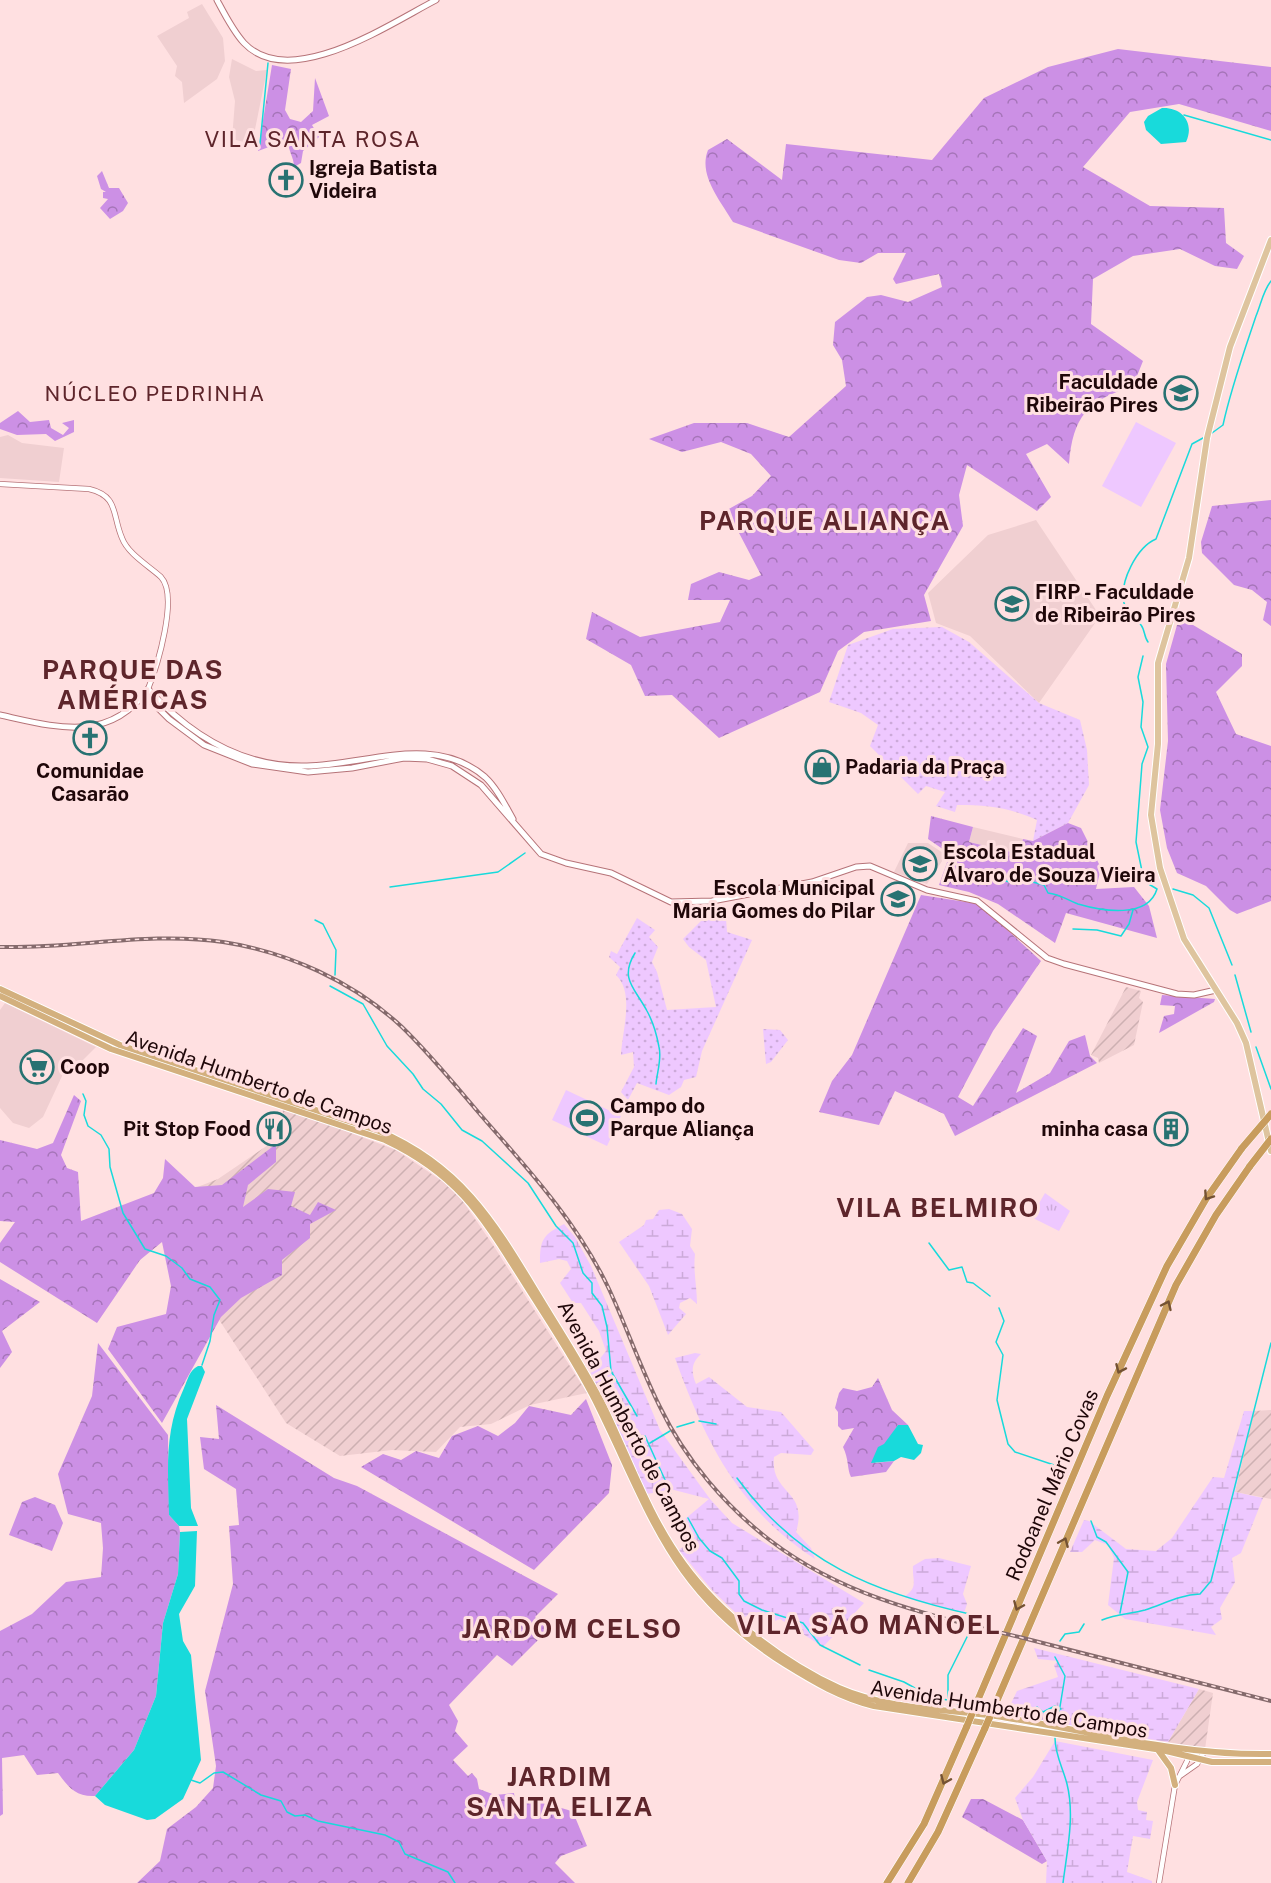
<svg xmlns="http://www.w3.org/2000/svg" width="1271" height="1883" font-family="'Public Sans',sans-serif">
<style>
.built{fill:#f0cfd1}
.industrial{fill:url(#industrial-furrows)}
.grass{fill:url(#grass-dots)}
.forest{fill:url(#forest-crowns)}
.wetland{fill:url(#wetland-marsh)}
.park{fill:url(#park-tufts)}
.pitch{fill:#eec8ff}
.water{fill:#18dadb}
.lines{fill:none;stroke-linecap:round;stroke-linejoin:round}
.stream{stroke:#18dadb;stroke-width:1.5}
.tertiary-casing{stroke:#b67378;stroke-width:6}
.secondary-casing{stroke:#b67378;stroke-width:7}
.primary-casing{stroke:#fff;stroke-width:8}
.trunk-casing{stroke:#fff;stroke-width:8}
.motorway-casing{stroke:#fff;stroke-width:8}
.tertiary{stroke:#fff;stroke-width:4.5}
.secondary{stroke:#fff;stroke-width:5}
.primary{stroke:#dec49e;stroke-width:6}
.trunk{stroke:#d3b07e;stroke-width:6}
.motorway{stroke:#c89c5d;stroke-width:7}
.rail-casing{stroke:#856a6c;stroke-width:4}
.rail{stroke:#ffe0e1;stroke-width:1.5;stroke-dasharray:4.5;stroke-linecap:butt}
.motorway-bridge-casing{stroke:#fff;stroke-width:8;stroke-linecap:butt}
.motorway-bridge{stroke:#c89c5d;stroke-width:7}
.oneway{stroke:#745233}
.labels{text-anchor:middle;stroke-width:6;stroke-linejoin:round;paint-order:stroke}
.poi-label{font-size:20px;font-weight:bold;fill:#1f0709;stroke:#ffe0e1;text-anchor:start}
.street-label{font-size:20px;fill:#1f0709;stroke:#ffe0e1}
.neighbourhood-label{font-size:21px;letter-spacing:1.5px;fill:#5e252b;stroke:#ffe0e1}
.quarter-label{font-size:22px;letter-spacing:1.5px;fill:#5e252b;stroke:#ffe0e1}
.district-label{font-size:26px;font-weight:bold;letter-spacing:1.5px;fill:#5e252b;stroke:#ffe0e1}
</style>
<defs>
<pattern id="industrial-furrows" width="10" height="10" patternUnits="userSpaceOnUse" patternTransform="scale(1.5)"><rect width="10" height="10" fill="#f0cfd1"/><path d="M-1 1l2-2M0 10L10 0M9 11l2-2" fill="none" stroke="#cdb0b2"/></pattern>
<pattern id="grass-dots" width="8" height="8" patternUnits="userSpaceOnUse" patternTransform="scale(1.5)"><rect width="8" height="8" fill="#eec8ff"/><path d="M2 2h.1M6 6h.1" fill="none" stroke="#ccaad9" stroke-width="1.8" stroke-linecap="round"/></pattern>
<pattern id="forest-crowns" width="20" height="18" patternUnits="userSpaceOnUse" patternTransform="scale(1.5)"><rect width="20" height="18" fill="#cc90e5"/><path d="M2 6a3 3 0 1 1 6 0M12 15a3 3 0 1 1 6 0" fill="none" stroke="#a574b8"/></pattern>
<pattern id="wetland-marsh" width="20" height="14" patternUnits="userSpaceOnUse" patternTransform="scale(1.5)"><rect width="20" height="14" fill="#eec8ff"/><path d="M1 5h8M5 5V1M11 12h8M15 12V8" fill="none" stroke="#ccaad9"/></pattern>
<pattern id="park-tufts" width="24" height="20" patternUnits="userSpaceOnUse" patternTransform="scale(1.5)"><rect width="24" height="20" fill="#eec8ff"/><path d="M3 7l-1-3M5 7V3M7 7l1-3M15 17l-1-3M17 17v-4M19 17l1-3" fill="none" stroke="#ccaad9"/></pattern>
</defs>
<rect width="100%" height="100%" fill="#ffe0e1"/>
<path class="built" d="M202,4L223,38L225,61L217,79L184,103L182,82L175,76L177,66L157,36L189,18L187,12Z
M232,59L256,71L267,70L252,144L232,139L235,101L229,77Z
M8,435L22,443L64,448L59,482L0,478V437Z
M1036,520L1100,616L1039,703L970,636L936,623L928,593L988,535Z
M973,827L1023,839L1021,847L1011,852L969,842Z
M908,843H928L946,855L927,884L894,872Z
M897,884L910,890L901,912L886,905Z
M5,1003L96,1047L79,1064L63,1074L43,1117L29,1128L13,1123L0,1108V1010Z"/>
<path class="industrial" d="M1126,987L1141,991L1139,998L1143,1002L1134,1045L1099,1063L1098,1058L1091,1055Z
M282,1107L396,1150L442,1181L462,1200L495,1248L587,1393L530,1405L491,1424L460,1427L436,1452L392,1450L340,1456L286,1423L174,1250L182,1193L218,1179L274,1141L286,1130Z
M1271,1410V1499L1235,1492L1254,1411Z
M1199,1689L1213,1693L1205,1749L1168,1742Z"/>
<path class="grass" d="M942,627L969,642L1039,703L1080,720L1087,750L1089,785L1068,823L1033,841L1037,820C1007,807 989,805 957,805L955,812L936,806L945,792L926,786L918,794L870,746L878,725L861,713L829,702L848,645L893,629Z
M725,905L727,932L752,940L702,1051L696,1077L684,1080L681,1087L669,1095L637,1083L628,1100L621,1092L634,1067L633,1052L621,1055C622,1031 635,993 616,975L620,967L609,957L611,951L617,954L637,918L655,930L649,937L658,947L652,962L657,972L667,1010L716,1007L706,960L689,947L683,939L711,911Z
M763,1029L780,1030L788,1040L771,1062L766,1064Z"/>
<path class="forest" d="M1118,49L1271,67V131L1179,104L1130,112L1083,167L1150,206L1224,208L1226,243L1244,256L1237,269L1215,266L1180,249L1133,256L1093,279L1091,324L1143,361L1133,386C1087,401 1073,416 1069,464L1047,444L1026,454L1051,497L1037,511L967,465L959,495L963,526L924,595L931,621L864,632L838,651L820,692L719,738L672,695L645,696L631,665L586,639L592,612L640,637L720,622L730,600H688L691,584L719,572L749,580L761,575L727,510L752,496L771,476L751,454L721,442L682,452L649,439L694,423H747L789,437L846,386L842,360L833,345L835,322L867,297L881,295L908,302L942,287L939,274L896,284L893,279L906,253H878L861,263L839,260L733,222C720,200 698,175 708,150L727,139L782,180L786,144L932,160L984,98L1048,67Z
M272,65L291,69L285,110L290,119L301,122L313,111L315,78L329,116L312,125L319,137L303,151L301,163L294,167C294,157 288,151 288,140L258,151Z
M102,171L109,188H119L128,203L123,211L110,219L100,208L108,199L103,198V192H106L101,189L97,176Z
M18,411L30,422L49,420L51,428L63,435L69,428L62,423L74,420V432L55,441L46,434L17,435L0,429V423Z
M1271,500V626L1263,620L1267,602L1252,590L1234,585L1202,553L1201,542L1212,506Z
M1188,622L1242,654V666L1216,692L1236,734L1271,746V901L1237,914L1230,910L1206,886L1177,873L1167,848L1160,810L1168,741L1166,664L1177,625Z
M931,816L973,827L969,842L1011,852L1013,845L1021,847L1023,839L1033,841L1068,823L1081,828L1101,868L1096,889L1134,887L1149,906L1157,938L1066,913L1055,943L998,904L969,892L939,885L950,854L928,839Z
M921,895L979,904L1041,961L993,1031L958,1097L973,1106L1023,1028L1037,1036L1016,1093L1050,1073L1069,1041L1085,1035L1090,1056L1097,1063L955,1136L944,1114L895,1091L879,1125L819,1112L832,1081L852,1055Z
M1162,995L1215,999L1214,1002L1159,1033L1164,1016L1174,1014L1175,1006L1160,1005Z
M74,1095L81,1101L61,1155L67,1168L78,1172L81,1221L154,1193L163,1178L165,1159L195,1187L222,1185L276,1144V1162L248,1185L243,1207L268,1189L295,1192L291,1206L310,1215L318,1202L336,1210L310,1224V1238L282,1260V1275L241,1298L221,1317L162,1423L108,1349L117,1327L166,1314L171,1286L162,1242L140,1260L97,1323L0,1262V1243L15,1222L0,1221V1140L37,1149L53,1143Z
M0,1279L40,1302L2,1331L12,1352L0,1368Z
M98,1343L168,1435L169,1515L179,1526L180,1532L178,1574L163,1623L156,1696L134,1750L95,1796C76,1797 68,1787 58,1773L37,1775L24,1755L2,1758L3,1814L0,1816V1631L32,1614L66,1582L101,1577L103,1548L101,1523L68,1514L58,1474L92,1396Z
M878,1378L892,1410L908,1425H898L875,1463L894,1461L886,1472L851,1477C847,1469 849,1459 843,1447L854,1428L842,1430L838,1426V1412L835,1408L839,1393L843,1388L857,1391L872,1387Z
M586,1399L612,1465L609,1493L534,1570L361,1467L383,1454L401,1460L416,1451L439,1458L452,1436L478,1426L498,1436L515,1423L529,1406L571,1415Z
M216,1405L334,1478L357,1486L558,1594L535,1617L548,1630L512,1666L497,1655L449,1705L458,1721L455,1731L468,1746L453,1760L468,1776L472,1773L477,1779L479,1789L495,1795L514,1793L515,1800L534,1797C546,1808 558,1805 573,1812L587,1846L561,1856L555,1863L575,1883H137L160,1861L167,1829L196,1807L213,1788L216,1766L205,1691L233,1584L229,1526L239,1525L236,1489L204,1469L200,1437L219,1439Z
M35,1497L55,1505L63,1523L52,1551L9,1535L22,1502Z
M971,1799H983L1023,1820L1047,1861L1042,1864L962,1817Z"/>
<path class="wetland" d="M669,1209L682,1214L692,1229L690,1246L695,1254C693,1272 697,1286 697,1304L690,1298L680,1303L679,1308L686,1314L668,1335L649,1286L619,1242L644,1225L646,1220L653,1219L659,1210Z
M564,1224L575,1237L591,1266L660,1430L710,1499L732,1523L864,1603L823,1647L780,1619L772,1622L762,1616L754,1619L748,1615L742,1619L712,1590L679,1550L695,1537L685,1519L709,1499L674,1490L646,1494L590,1371L606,1351L599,1331L581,1303H573L560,1283L571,1269L567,1261L559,1259L540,1263C540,1239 543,1235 564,1224Z
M695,1353L701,1354C691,1363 691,1372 696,1384L709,1377L747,1407L781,1412L814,1450L811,1455L781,1453L774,1457C770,1495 809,1489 796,1532L811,1548L815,1559C738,1509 705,1441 675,1358Z
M1244,1411H1253L1235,1492L1263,1498L1241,1553L1232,1558L1235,1582L1220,1608L1222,1619L1211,1627L1216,1635L1125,1619L1108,1605L1114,1558L1108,1545L1095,1540L1082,1552H1070L1084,1520L1089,1521L1126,1549L1156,1551L1172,1538L1213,1477L1224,1478Z
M939,1558L971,1566L963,1594L967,1604L964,1613L904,1597C919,1587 912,1581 913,1566L925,1559Z
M1034,1648L1199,1689L1168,1742L1005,1716L1017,1691L1058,1677L1054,1665L1058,1661L1038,1659Z
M1055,1741L1153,1760L1137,1802L1138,1810L1147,1812L1146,1820L1153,1821L1150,1839L1133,1836L1127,1872L1152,1881V1883H1046L1047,1861L1023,1820L1015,1798L1033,1777Z"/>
<path class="park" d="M1045,1193L1070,1211L1059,1231L1031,1217Z"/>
<path class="pitch" d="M1136,422L1176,443L1141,507L1102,486Z
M566,1090L621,1116L607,1146L552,1120Z"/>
<path class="water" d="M1162,108C1182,107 1195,123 1186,142L1161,144L1146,130L1144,122L1148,116Z
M198,1366H202L205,1372L187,1419L191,1508L198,1526H179L169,1515C168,1468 164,1432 184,1388C188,1379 189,1371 198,1366Z
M898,1425H908L918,1444L923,1445L921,1453L914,1460L901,1457L894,1461L871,1463L878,1447L884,1444Z
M197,1531L195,1586L179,1614L183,1641L191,1655L201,1760L183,1799L155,1819L147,1820L105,1805L95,1796L134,1750L156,1696L163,1623L178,1574L180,1532Z"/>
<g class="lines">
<path class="stream" d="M1184,115L1271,140
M260,144L268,63
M1212,433L1223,425C1231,388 1244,352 1256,316C1261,304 1263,291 1271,281
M1148,642C1144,637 1145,630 1141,625C1136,617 1127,613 1124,603C1119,582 1137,547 1156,539L1192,444L1203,438
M971,871L1013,883L1029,881L1044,885L1048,893C1060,894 1067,900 1078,904C1102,911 1148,919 1157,889L1147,883L1143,876L1136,842L1142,764L1148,747L1141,727L1143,702L1138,677L1143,656
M390,887L498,872L525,853
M1173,889L1193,895L1209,908L1232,965
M315,920L323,924L336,950L335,975
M1073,929L1097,930L1121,936L1129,924L1133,910
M635,953C619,979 635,988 647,1011C652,1020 657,1036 659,1047C662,1059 657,1072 656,1084
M1235,975L1251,1032
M330,986L363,1004L387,1046L413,1074L423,1089L441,1104L462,1130L482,1141L528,1183L556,1226L573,1243L583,1273L592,1283V1293L602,1306L607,1327L611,1371L637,1416
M1256,1047L1271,1089
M83,1094L86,1101L84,1115L88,1126L101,1135L109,1149L110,1167L123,1213L145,1249L166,1256L182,1268L190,1279L210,1287L220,1300L214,1315L210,1341L202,1365
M929,1243L949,1270L962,1267L967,1282L973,1283L990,1296
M999,1308L1004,1321L996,1342L1003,1355L997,1400L1008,1444L1015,1452L1057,1466
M699,1421L716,1424
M677,1427L694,1422
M645,1436L671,1493
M650,1443L670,1431
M737,1478C799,1563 874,1593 974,1615
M688,1518L699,1538L710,1551L722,1558L739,1581V1594L744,1601L762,1610L803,1623L820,1645L860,1665
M1091,1521L1097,1537L1106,1542L1128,1572L1120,1613
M1102,1620C1116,1614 1130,1614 1145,1610C1164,1604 1179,1595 1200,1594L1211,1581L1271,1343
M1060,1641L1065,1634L1079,1632L1084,1624
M1055,1657L1065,1676L1057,1725
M869,1670L904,1682L931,1697L953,1701L967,1710
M948,1698V1675L969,1633
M1001,1714L1024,1706L1033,1711L1037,1707L1043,1712L1055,1706L1061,1709
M1055,1738C1055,1755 1063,1768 1067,1784C1075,1816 1067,1851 1063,1883
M191,1780L200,1783L214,1773L223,1772L261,1795L281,1801L287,1812L295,1816L305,1815L318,1821L385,1835L399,1842L405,1854L448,1872L455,1883"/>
<defs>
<path id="tertiary" d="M0,484L89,489C119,496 112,515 122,538C128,554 149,566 161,577C179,596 157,667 148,689
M1180,1776L1197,1764L1204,1752
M1159,1883L1175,1785L1187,1761L1189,1749"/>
<path id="secondary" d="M217,0C225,15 233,31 244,43C290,92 391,23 436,0
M144,694L169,719L204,745L252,764L308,772L352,768L404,758L427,759L452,766L481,785L541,854L566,863L611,873L671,902L712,901L812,882L856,867L870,866L927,890L977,901L1047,958L1064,964L1177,994L1194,995L1216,990
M0,715C55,727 109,744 148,689C190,735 243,768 307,766C366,765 434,733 485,777C497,788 505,805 513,819"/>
<path id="primary" d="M1271,240L1230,347L1207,438L1189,558L1158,663V744L1151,815L1160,868L1184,939L1237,1023L1246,1043L1271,1151"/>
<path id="trunk" d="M0,989L120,1045L379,1131C463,1167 495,1224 540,1298C561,1333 584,1368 603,1405C629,1458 648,1515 683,1563C720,1614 782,1662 839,1688C886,1709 945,1709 996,1716C1087,1730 1179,1756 1271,1754
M0,996L111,1049L385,1140C457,1174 481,1214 522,1279C547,1319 574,1358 595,1400C652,1514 669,1591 785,1664C814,1682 841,1698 874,1706L1162,1750L1212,1762H1271
M1158,1750L1171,1768L1175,1785"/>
<path id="motorway" d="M974,1709L1107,1396L1167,1266L1206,1199L1242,1148
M992,1712L1176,1285L1216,1215L1250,1166
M887,1883L924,1824L967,1726
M908,1883L938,1832L985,1728"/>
</defs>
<use href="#tertiary" class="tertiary-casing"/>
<use href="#secondary" class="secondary-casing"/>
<use href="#primary" class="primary-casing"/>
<use href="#trunk" class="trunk-casing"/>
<use href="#motorway" class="motorway-casing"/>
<use href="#tertiary" class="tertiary"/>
<use href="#secondary" class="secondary"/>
<use href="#primary" class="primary"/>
<use href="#trunk" class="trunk"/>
<use href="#motorway" class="motorway"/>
<defs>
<path id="rail" d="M0,947C75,949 149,931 223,942C288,952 354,982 402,1027C434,1058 463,1095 492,1128C537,1179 580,1228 609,1289C627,1328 641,1369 660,1407C685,1459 726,1507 771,1541C848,1600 939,1617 1031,1640C1111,1661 1191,1680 1271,1701"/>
</defs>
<use href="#rail" class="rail-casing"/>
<use href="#rail" class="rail"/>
<defs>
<path id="motorway-bridge" d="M1242,1148L1271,1114
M1250,1166L1271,1139
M967,1726L974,1709
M985,1728L992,1712"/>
</defs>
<use href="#motorway-bridge" class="motorway-bridge-casing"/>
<use href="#motorway-bridge" class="motorway-bridge"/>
</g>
<defs><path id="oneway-chevron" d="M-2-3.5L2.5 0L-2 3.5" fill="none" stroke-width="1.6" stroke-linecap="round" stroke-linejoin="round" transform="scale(1.5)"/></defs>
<g class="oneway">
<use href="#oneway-chevron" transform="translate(1208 1196) rotate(124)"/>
<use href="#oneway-chevron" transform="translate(1167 1305) rotate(-65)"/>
<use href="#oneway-chevron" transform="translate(1120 1369) rotate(114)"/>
<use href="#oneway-chevron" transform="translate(1064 1542) rotate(-67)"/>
<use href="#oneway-chevron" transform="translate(1018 1606) rotate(113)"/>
<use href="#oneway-chevron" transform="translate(945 1780) rotate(113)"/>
</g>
<defs>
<symbol id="church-ring" viewBox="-11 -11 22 22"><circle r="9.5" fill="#ffe0e1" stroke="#287272" stroke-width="1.5"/><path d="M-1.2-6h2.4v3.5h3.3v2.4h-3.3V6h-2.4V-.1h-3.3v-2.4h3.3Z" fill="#287272"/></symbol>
<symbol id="university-ring" viewBox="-11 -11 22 22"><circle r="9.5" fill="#ffe0e1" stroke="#287272" stroke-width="1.5"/><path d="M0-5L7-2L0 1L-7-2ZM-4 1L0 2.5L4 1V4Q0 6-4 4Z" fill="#287272"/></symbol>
<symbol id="shop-ring" viewBox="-11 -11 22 22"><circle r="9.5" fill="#ffe0e1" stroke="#287272" stroke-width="1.5"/><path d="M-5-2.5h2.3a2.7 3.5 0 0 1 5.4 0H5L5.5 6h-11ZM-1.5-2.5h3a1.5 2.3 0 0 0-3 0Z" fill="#287272"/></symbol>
<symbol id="school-ring" viewBox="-11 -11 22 22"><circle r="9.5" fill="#ffe0e1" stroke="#287272" stroke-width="1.5"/><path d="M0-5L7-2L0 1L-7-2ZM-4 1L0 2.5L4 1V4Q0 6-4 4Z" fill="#287272"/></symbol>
<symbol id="supermarket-ring" viewBox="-11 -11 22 22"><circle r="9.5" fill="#ffe0e1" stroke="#287272" stroke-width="1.5"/><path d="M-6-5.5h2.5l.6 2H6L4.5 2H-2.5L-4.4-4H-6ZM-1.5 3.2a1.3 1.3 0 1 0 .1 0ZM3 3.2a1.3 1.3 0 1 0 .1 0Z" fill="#287272"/></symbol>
<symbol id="stadium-ring" viewBox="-11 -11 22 22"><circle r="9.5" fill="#ffe0e1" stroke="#287272" stroke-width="1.5"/><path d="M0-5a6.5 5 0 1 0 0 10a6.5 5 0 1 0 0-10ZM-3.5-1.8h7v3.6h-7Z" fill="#287272"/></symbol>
<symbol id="restaurant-ring" viewBox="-11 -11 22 22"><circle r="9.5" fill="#ffe0e1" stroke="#287272" stroke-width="1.5"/><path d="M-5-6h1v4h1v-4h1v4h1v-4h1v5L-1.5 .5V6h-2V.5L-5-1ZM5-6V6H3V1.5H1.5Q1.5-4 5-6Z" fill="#287272"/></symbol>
<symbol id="building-ring" viewBox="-11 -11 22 22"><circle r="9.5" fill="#ffe0e1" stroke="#287272" stroke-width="1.5"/><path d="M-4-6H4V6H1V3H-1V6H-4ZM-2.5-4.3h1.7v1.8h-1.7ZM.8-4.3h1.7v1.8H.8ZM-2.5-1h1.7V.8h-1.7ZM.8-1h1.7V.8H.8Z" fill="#287272"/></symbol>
</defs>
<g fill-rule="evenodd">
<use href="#church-ring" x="267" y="161" width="38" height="38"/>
<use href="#university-ring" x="1162" y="374" width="38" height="38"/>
<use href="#university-ring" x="993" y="585" width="38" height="38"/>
<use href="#church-ring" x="71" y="719" width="38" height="38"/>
<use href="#shop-ring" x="803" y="748" width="38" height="38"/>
<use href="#school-ring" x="901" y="845" width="38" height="38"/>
<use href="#school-ring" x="879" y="880" width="38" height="38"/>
<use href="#supermarket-ring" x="18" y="1048" width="38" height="38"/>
<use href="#stadium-ring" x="568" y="1099" width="38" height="38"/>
<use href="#restaurant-ring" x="255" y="1110" width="38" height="38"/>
<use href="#building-ring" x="1152" y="1110" width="38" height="38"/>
</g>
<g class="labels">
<g class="poi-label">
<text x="309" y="175">Igreja Batista<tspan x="309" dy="23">Videira</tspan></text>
<text x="1158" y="389" text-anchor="end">Faculdade<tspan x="1158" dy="23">Ribeirão Pires</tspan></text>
<text x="1035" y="599">FIRP - Faculdade<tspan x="1035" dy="23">de Ribeirão Pires</tspan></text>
<text x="845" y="774">Padaria da Praça</text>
<text x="90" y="778" text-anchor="middle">Comunidae<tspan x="90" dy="23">Casarão</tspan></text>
<text x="943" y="859">Escola Estadual<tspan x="943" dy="23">Álvaro de Souza Vieira</tspan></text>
<text x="875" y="895" text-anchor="end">Escola Municipal<tspan x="875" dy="23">Maria Gomes do Pilar</tspan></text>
<text x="60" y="1074">Coop</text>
<text x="610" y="1113">Campo do<tspan x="610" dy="23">Parque Aliança</tspan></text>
<text x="251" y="1136" text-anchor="end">Pit Stop Food</text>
<text x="1148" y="1136" text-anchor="end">minha casa</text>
</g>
<g class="street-label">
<text transform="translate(259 1082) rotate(19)" y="7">Avenida Humberto de Campos</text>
<text transform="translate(629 1426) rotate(62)" y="7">Avenida Humberto de Campos</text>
<text transform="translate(1052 1485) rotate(-67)" y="7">Rodoanel Mário Covas</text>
<text transform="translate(1009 1709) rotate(9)" y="7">Avenida Humberto de Campos</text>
</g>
<g class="neighbourhood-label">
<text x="155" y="401">NÚCLEO PEDRINHA</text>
</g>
<g class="quarter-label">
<text x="313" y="147">VILA SANTA ROSA</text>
</g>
<g class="district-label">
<text x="825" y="530">PARQUE ALIANÇA</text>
<text x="133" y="679">PARQUE DAS<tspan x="133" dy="30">AMÉRICAS</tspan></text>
<text x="938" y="1217">VILA BELMIRO</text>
<text x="869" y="1634">VILA SÃO MANOEL</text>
<text x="572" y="1638">JARDOM CELSO</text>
<text x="560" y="1786">JARDIM<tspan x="560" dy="30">SANTA ELIZA</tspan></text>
</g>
</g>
</svg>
